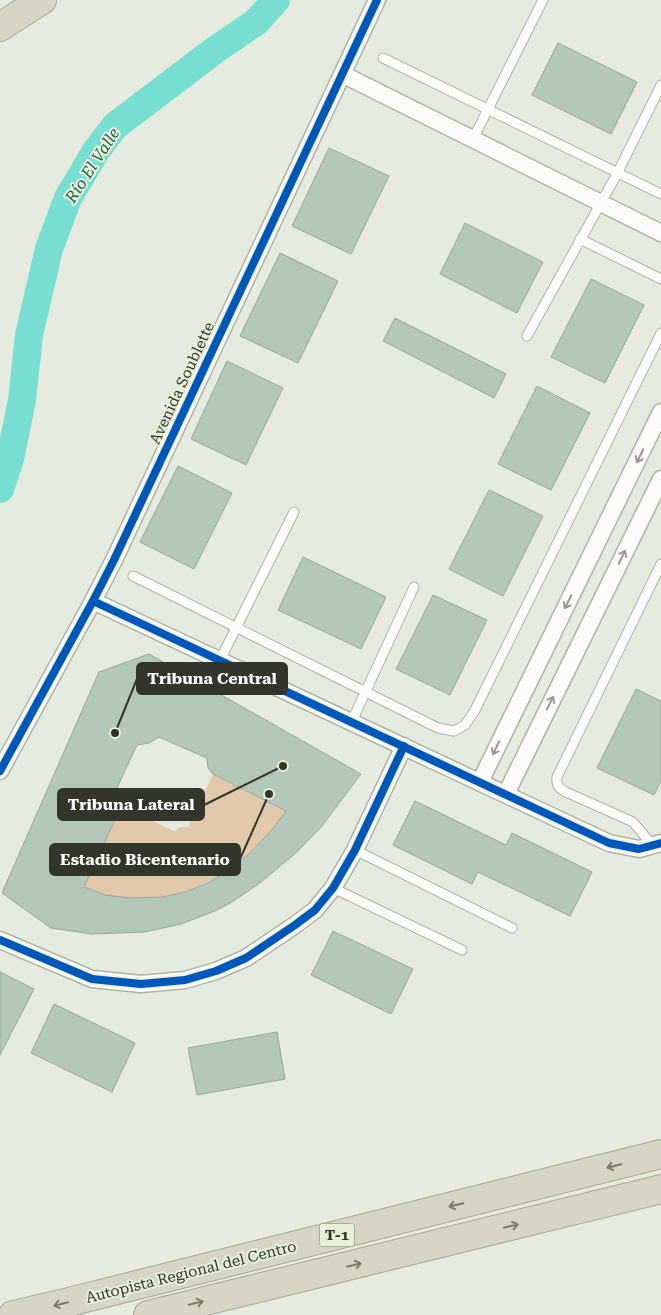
<svg xmlns="http://www.w3.org/2000/svg" width="661" height="1315" font-family="'Roboto Serif',serif">
<style>
.green{fill:#e2c9ab}
.lines{fill:none;stroke-linecap:round;stroke-linejoin:round}
.river{stroke:#77ded1;stroke-width:28}
.building{fill:#b3c8b8;stroke:#9da49b;fill-rule:evenodd}
.lane-casing{stroke:#aeb2a9;stroke-width:11}
.street-casing{stroke:#aeb2a9;stroke-width:19}
.highway-casing{stroke:#a6a58e;stroke-width:30}
.lane{stroke:#fbfcfa;stroke-width:9}
.street{stroke:#fbfcfa;stroke-width:16}
.highway{stroke:#d7d5c4;stroke-width:28}
.cycleway-casing{stroke:#e6f0d9;stroke-width:11}
.cycleway{stroke:#0057b8;stroke-width:8}
.oneway{stroke:#969893}
.oneway2{stroke:#7c7d70}
.labels{text-anchor:middle;stroke-width:4;stroke-linejoin:round;paint-order:stroke}
.shield{fill:#e6f0d9;stroke:#676d60;stroke-width:1}
.shield-label{font-size:14px;font-weight:bold;fill:#31352c}
.street-label{font-size:15px;fill:#31352c;stroke:#e6f0d9}
.water-label{font-size:16px;font-style:italic;fill:#225d58;stroke:#e6f0d9}
.leader{fill:none;stroke:#31352c;stroke-width:2}
.callout-dot{fill:#31352c;stroke:#e6f0d9;stroke-width:2}
.callout{fill:#31352c;stroke:#31352c;stroke-width:2}
.callout-label{font-size:16px;text-anchor:middle;font-weight:bold;fill:#fff}
</style>
<rect width="100%" height="100%" fill="#e5ebde"/>
<path class="green" d="M213,774L286,811C247,870 178,912 106,896C98,894 91,890 84,887L121,807L174,831L181,827H188Z"/>
<g class="lines">
<path class="river" d="M0,489L10,459L22,400L29,335L49,249L68,198L96,151L115,126L215,50L256,22L276,0"/>
</g>
<path class="building" d="M558,43L637,82L611,134L532,95Z
M329,148L389,176L351,254L292,226Z
M465,223L543,262L517,313L440,274Z
M280,253L338,281L298,363L240,336Z
M591,279L644,305L605,383L551,357Z
M395,318L506,374L494,398L383,341Z
M227,361L283,388L246,465L191,439Z
M537,386L590,413L551,490L498,464Z
M178,466L232,493L194,569L140,542Z
M489,490L543,516L503,596L449,569Z
M303,557L386,597L361,649L278,610Z
M433,595L487,620L450,695L396,669Z
M149,654L361,774L322,826L298,851L260,883L232,902L215,911L181,924L145,932L92,934L51,928L2,893L99,672ZM159,737L207,758L208,768L213,774L286,811L271,831L249,854L226,872L206,884L185,892L163,897L130,898L105,895L84,887L121,807L120,799L115,792L137,745L149,743Z
M636,689L661,701V781L654,795L597,768Z
M415,801L506,845L512,833L592,872L570,916L478,872L472,884L393,845Z
M333,931L413,969L391,1014L311,975Z
M0,972L34,989L0,1055Z
M54,1004L135,1043L112,1092L31,1053Z
M277,1032L285,1079L197,1095L188,1048Z"/>
<g class="lines">
<defs>
<path id="lane" d="M383,58L661,194
M473,139L543,0
M580,239L661,279
M527,336L617,174L661,85
M133,576L438,728L454,731L465,725L475,710L661,333
M220,660L294,512
M352,721L414,587
M652,845L633,822L566,792C559,788 556,786 557,777L661,564
M355,850L512,928
M333,888L462,950"/>
<path id="street" d="M342,74L661,233
M93,601L609,843L639,849L661,843
M0,771L93,601L114,560L377,0
M480,782L661,412
M506,794L661,479
M0,940L92,979L141,984L185,980L216,971L246,958L295,925L315,910L333,888L355,850L404,746"/>
<path id="highway" d="M0,27L42,0
M13,1315L65,1303L661,1154
M148,1315L661,1189"/>
</defs>
<use href="#lane" class="lane-casing"/>
<use href="#street" class="street-casing"/>
<use href="#highway" class="highway-casing"/>
<use href="#lane" class="lane"/>
<use href="#street" class="street"/>
<use href="#highway" class="highway"/>
<defs>
<path id="cycleway" d="M93,601L609,843L639,849L661,843
M0,771L93,601L114,560L377,0
M0,940L92,979L141,984L185,980L216,971L246,958L295,925L315,910L333,888L355,850L404,746"/>
</defs>
<use href="#cycleway" class="cycleway-casing"/>
<use href="#cycleway" class="cycleway"/>
</g>
<defs><path id="oneway-shaft" d="M-6 0H5M1.5-3L5.5 0L1.5 3" fill="none" stroke-width="1.6" stroke-linecap="round" stroke-linejoin="round" transform="scale(1.25)"/></defs>
<g class="oneway">
<use href="#oneway-shaft" transform="translate(640 456) rotate(116)"/>
<use href="#oneway-shaft" transform="translate(622 557) rotate(-64)"/>
<use href="#oneway-shaft" transform="translate(568 602) rotate(116)"/>
<use href="#oneway-shaft" transform="translate(550 703) rotate(-64)"/>
<use href="#oneway-shaft" transform="translate(496 748) rotate(116)"/>
</g>
<g class="oneway2">
<use href="#oneway-shaft" transform="translate(614 1166) rotate(166)"/>
<use href="#oneway-shaft" transform="translate(456 1205) rotate(166)"/>
<use href="#oneway-shaft" transform="translate(511 1226) rotate(-14)"/>
<use href="#oneway-shaft" transform="translate(354 1265) rotate(-14)"/>
<use href="#oneway-shaft" transform="translate(196 1303) rotate(-14)"/>
<use href="#oneway-shaft" transform="translate(61 1304) rotate(167)"/>
</g>
<g class="labels">
<rect class="shield" x="319.5" y="1223.5" width="35" height="23" rx="4"/>
<g class="shield-label">
<text x="337" y="1240">T-1</text>
</g>
<g class="street-label">
<text transform="translate(182 383) rotate(-65)" y="5">Avenida Soublette</text>
<text transform="translate(191 1272) rotate(-14)" y="5">Autopista Regional del Centro</text>
</g>
<g class="water-label">
<text transform="translate(92 165) rotate(-57)" y="6">Río El Valle</text>
</g>
</g>
<path class="leader" d="M115 733L137 679M283 766L204 805M269 794L240 859"/>
<g class="callout-dot">
<circle cx="115" cy="733" r="5"/>
<circle cx="283" cy="766" r="5"/>
<circle cx="269" cy="794" r="5"/>
</g>
<g class="callout">
<rect x="137" y="663" width="150" height="31" rx="5"/>
<rect x="58" y="789" width="146" height="31" rx="5"/>
<rect x="50" y="844" width="190" height="31" rx="5"/>
</g>
<g class="callout-label">
<text x="212" y="684">Tribuna Central</text>
<text x="131" y="810">Tribuna Lateral</text>
<text x="145" y="865">Estadio Bicentenario</text>
</g>
</svg>
